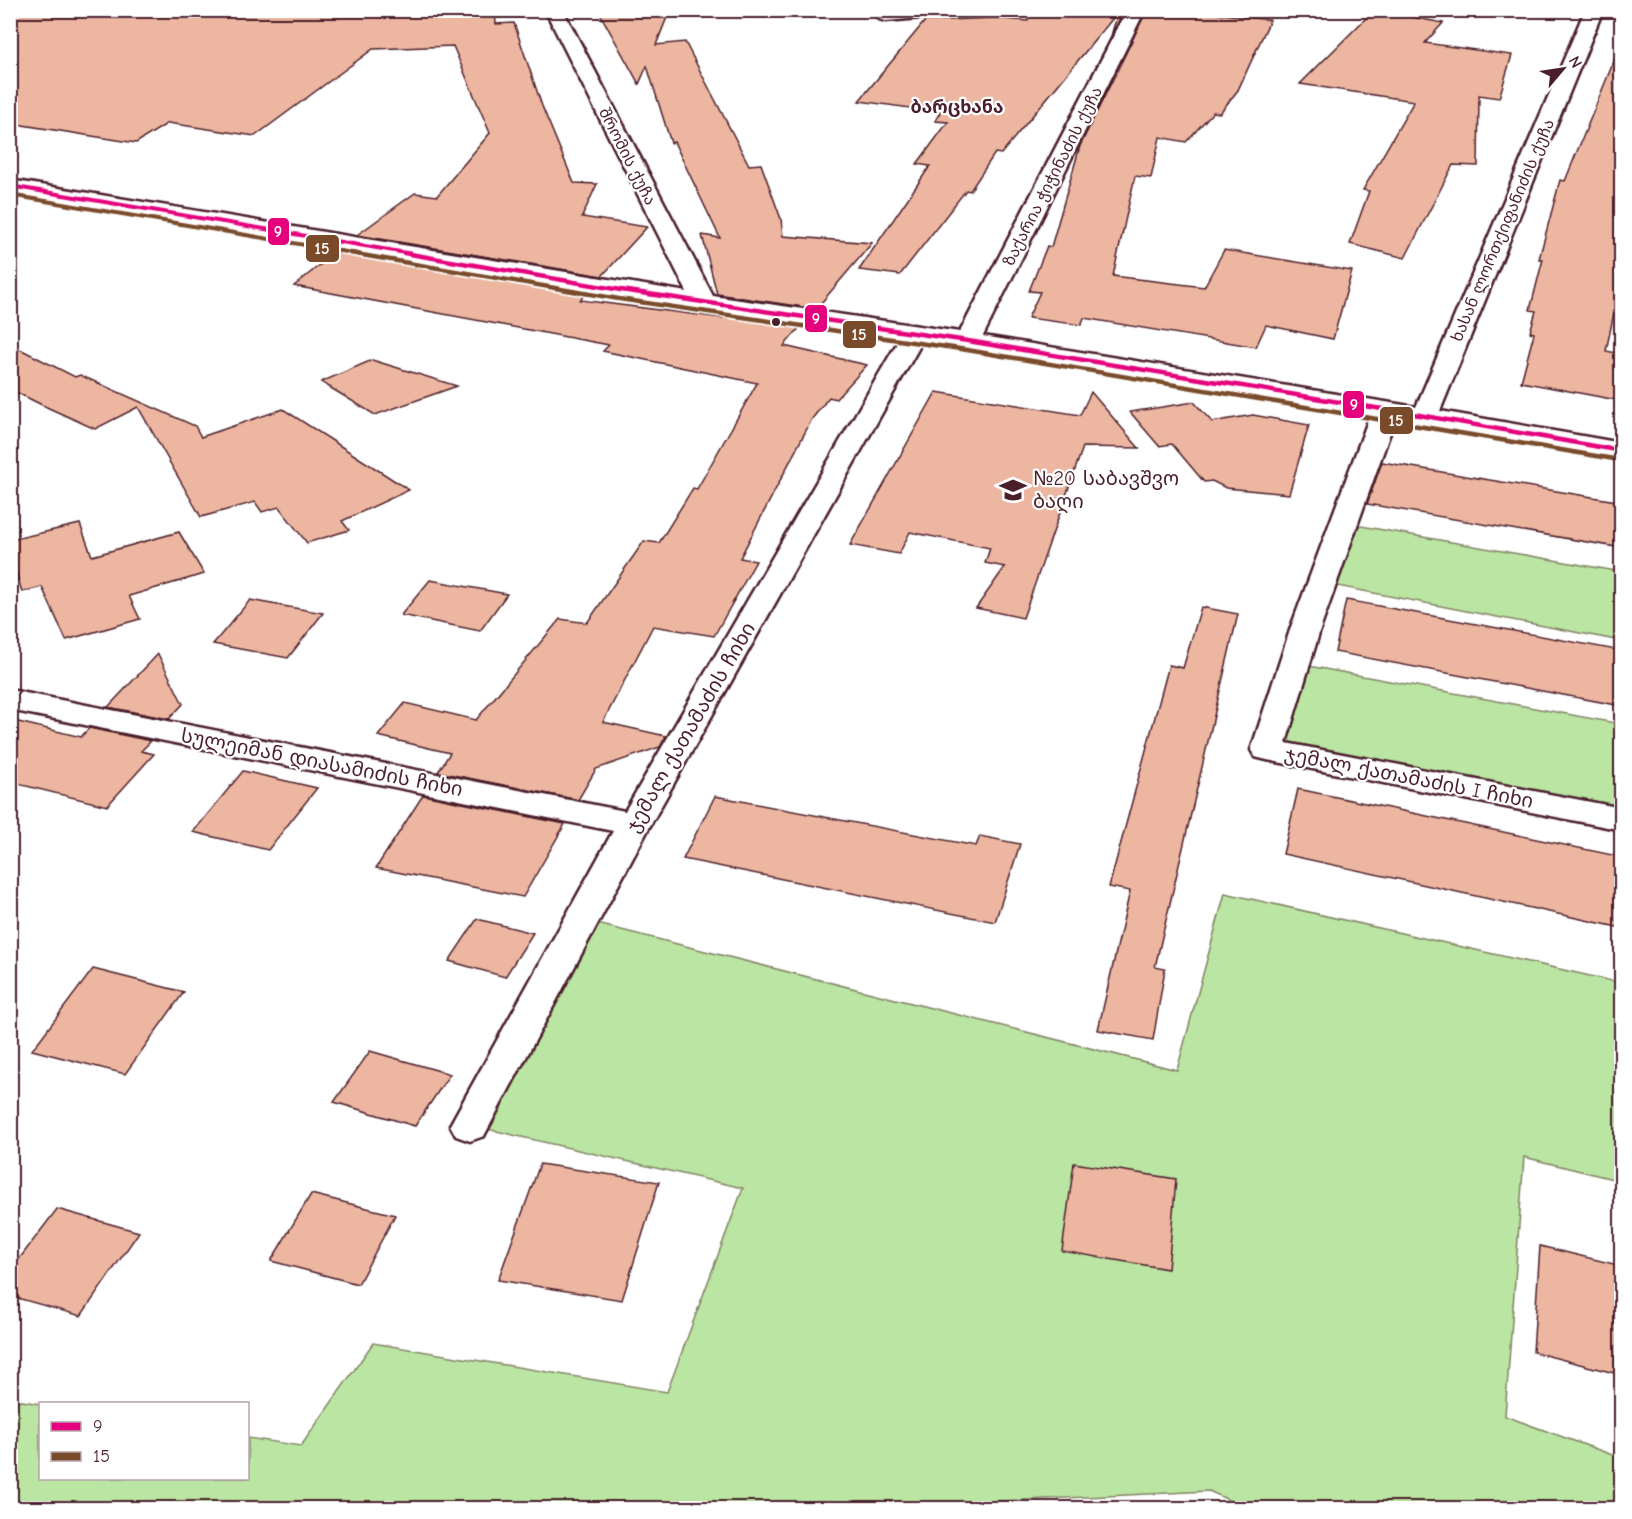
<svg xmlns="http://www.w3.org/2000/svg" width="1632" height="1519" font-family="'Comic Neue','Noto Sans Georgian',sans-serif">
<style>
.green{fill:#bae5a2;stroke:#828266;stroke-width:1.5}
.building{fill:#ecb6a0;stroke:#4a1f2b;stroke-width:1.5}
.lines{fill:none;stroke-linecap:round;stroke-linejoin:round}
.street-casing{stroke:#4a1f2b;stroke-width:5}
.street{fill:#fff;fill-rule:evenodd}
.bus-1-far1-casing{stroke:#fff;stroke-width:7}
.bus-1-casing{stroke:#fff;stroke-width:8}
.bus-2-far1-casing{stroke:#fff;stroke-width:7}
.bus-2-casing{stroke:#fff;stroke-width:8}
.bus-1-far1{stroke:#e5007d;stroke-width:4}
.bus-1{stroke:#e5007d;stroke-width:4.5}
.bus-2-far1{stroke:#7a4b2a;stroke-width:4}
.bus-2{stroke:#7a4b2a;stroke-width:4.5}
.bus-dot{fill:#4a1f2b;stroke:#fff;stroke-width:2}
.labels{text-anchor:middle;stroke-width:4.5;stroke-linejoin:round;paint-order:stroke}
.far-street-label{font-size:16px;fill:#4a1f2b;stroke:#fff}
.far-quarter-label{font-size:18px;font-weight:bold;fill:#4a1f2b;stroke:#fff}
.poi-label{font-size:20px;fill:#4a1f2b;stroke:#fff;text-anchor:start}
.street-label{font-size:20px;fill:#4a1f2b;stroke:#fff}
.line-badge{stroke:#fff;stroke-width:2}
.badge-label{font-size:16px;text-anchor:middle;font-weight:bold;fill:#fff}
</style>
<rect width="100%" height="100%" fill="#fff"/>
<filter id="ink" filterUnits="userSpaceOnUse"><feTurbulence type="fractalNoise" baseFrequency=".0167" numOctaves="2"/><feDisplacementMap in="SourceGraphic" scale="12" xChannelSelector="R" yChannelSelector="G"/><feConvolveMatrix kernelMatrix="1 2 1 2 8 2 1 2 1" color-interpolation-filters="sRGB"/></filter>
<g filter="url(#ink)">
<path class="green" d="M1344,523L1621,572V641L1322,583Z
M1298,664L1621,724V819L1267,750Z
M1225,893L1621,983V1181L1524,1157L1505,1416L1621,1458V1508H1246L1209,1491L898,1506L886,1508H11L10,1399L40,1404V1478H248V1438L301,1446L373,1343L667,1392L743,1188L470,1125L582,920L1177,1070Z"/>
<path class="building" d="M10,10H495L496,24L514,23L542,106L574,183L597,184L582,217L647,227L602,276L357,235L415,193L437,196L490,133L453,46L373,49L255,136L168,123L136,143L10,123Z
M598,10H670L656,45L685,42L749,165L761,164L781,219L783,236L872,243L816,309L717,294L702,235L720,238L674,142L671,143L647,66L639,84Z
M1029,10H1124L1111,36L1118,12L1001,154L995,153L970,191L966,190L900,275L859,270L930,166L917,164L948,122L935,121L940,112L859,101L925,21L993,18L1028,21Z
M1147,10H1189L1270,20L1238,90L1220,113L1213,112L1186,142L1160,137L1151,178L1135,176L1113,276L1204,287L1224,250L1352,271L1333,339L1266,325L1256,347L1084,318L1081,325L1028,318L1040,292L1029,291L1047,246L1051,247L1080,146Z
M1374,10L1443,23L1425,43L1512,55L1499,98L1479,95L1478,166L1453,165L1405,258L1350,244L1369,191L1363,190L1414,101L1300,84Z
M1620,46L1622,275L1606,351L1622,354V401L1521,382L1534,333L1530,332L1536,311L1530,310L1543,259H1539L1560,180L1565,181Z
M337,251L586,293L580,300L723,318L722,314L801,326L784,346L867,365L836,399L829,397L812,419L740,558L756,561L714,636L653,626L603,722L666,736L660,747L596,769L578,800L438,772L450,753L378,736L405,703L476,720L560,619L587,623L644,541L659,543L693,488L697,489L757,383L603,351L609,345L294,286Z
M10,344L75,377L80,375L195,426L201,437L283,409L409,490L342,521L349,530L307,543L279,507L262,512L255,502L201,517L138,407L95,429L42,405L10,389Z
M372,360L457,386L375,415L321,382Z
M936,392L1080,415L1091,392L1139,448L1083,447L1023,618L976,608L1005,567L985,563L990,548L910,532L899,554L850,545Z
M1194,402L1212,422L1253,415L1309,425L1289,494L1226,488L1212,481L1204,482L1172,444L1159,446L1130,412Z
M1382,462L1622,502V548L1367,504Z
M80,524L92,556L179,532L204,574L129,596L140,619L66,640L42,587L22,592L10,552V540Z
M430,580L507,594L480,631L401,615Z
M250,600L266,603L323,613L288,658L213,644Z
M1346,600L1622,651V706L1335,652Z
M1201,607L1238,614L1155,967L1165,969L1153,1040L1098,1030L1130,891L1109,887L1169,665L1183,668Z
M158,654L183,704L169,719L108,707Z
M10,720L81,737L89,728L151,741L141,751L154,754L107,806L10,782Z
M243,771L317,788L268,850L193,832Z
M1298,789L1622,857V928L1283,854Z
M423,795L565,824L523,897L376,868Z
M715,796L976,846L980,836L1020,844L995,922L683,859Z
M477,919L533,933L505,977L449,961Z
M93,969L184,992L125,1074L32,1050Z
M370,1051L450,1074L415,1126L334,1102Z
M1074,1163L1176,1179L1168,1269L1062,1251Z
M540,1164L659,1182L622,1300L498,1280Z
M311,1194L395,1215L358,1284L271,1261Z
M57,1209L139,1232L81,1316L10,1296V1271Z
M1540,1246L1622,1266V1375L1533,1352Z"/>
<g class="lines">
<defs>
<path id="street" d="M545,10H563L713,296L960,332L1127,10H1145L983,336L1416,407L1585,10H1603L1440,411L1622,443V459L1395,419L1321,627L1286,743L1622,808V830L1267,760L1255,757L1251,750L1291,627L1370,415L922,342L651,824L484,1136L470,1141L456,1136L450,1125L613,831L10,710V690L625,811L900,338L621,297L10,193V180L687,292Z
M881,10H966L957,15L885,21L879,19L876,15Z"/>
</defs>
<use href="#street" class="street-casing"/>
<use href="#street" class="street"/>
<defs>
<path id="bus-1-far1" d="M10,186L412,254"/>
<path id="bus-1" d="M404,253L621,290L968,341L1425,416L1622,451"/>
<path id="bus-2-far1" d="M10,195L358,254"/>
<path id="bus-2" d="M350,253L619,299L967,350L1620,460"/>
</defs>
<use href="#bus-1-far1" class="bus-1-far1-casing"/>
<use href="#bus-1" class="bus-1-casing"/>
<use href="#bus-2-far1" class="bus-2-far1-casing"/>
<use href="#bus-2" class="bus-2-casing"/>
<use href="#bus-1-far1" class="bus-1-far1"/>
<use href="#bus-1" class="bus-1"/>
<use href="#bus-2-far1" class="bus-2-far1"/>
<use href="#bus-2" class="bus-2"/>
</g>
</g>
<defs>
<symbol id="school-bare" viewBox="-9 -9 18 18"><path d="M0-5L7-2L0 1L-7-2ZM-4 1L0 2.5L4 1V4Q0 6-4 4Z" fill="#4a1f2b" stroke="#fff" stroke-width="2.5" paint-order="stroke"/></symbol>
</defs>
<g fill-rule="evenodd">
<use href="#school-bare" x="994" y="471" width="38" height="38"/>
</g>
<circle class="bus-dot" cx="776" cy="322" r="5"/>
<g class="labels">
<g class="far-street-label">
<text transform="translate(628 156) rotate(63)" y="6">შრომის ქუჩა</text>
<text transform="translate(1052 176) rotate(-63)" y="6">ზაქარია ჭიჭინაძის ქუჩა</text>
<text transform="translate(1502 230) rotate(-67)" y="6">ხასან ლორთქიფანიძის ქუჩა</text>
</g>
<g class="far-quarter-label">
<text x="957" y="113">ბარცხანა</text>
</g>
<g class="poi-label">
<text x="1033" y="485">№20 საბავშვო<tspan x="1033" dy="23">ბაღი</tspan></text>
</g>
<g class="street-label">
<text transform="translate(690 727) rotate(-60)" y="7">ჯემალ ქათამაძის ჩიხი</text>
<text transform="translate(322 762) rotate(11)" y="7">სულეიმან დიასამიძის ჩიხი</text>
<text transform="translate(1409 777) rotate(11)" y="7">ჯემალ ქათამაძის I ჩიხი</text>
</g>
</g>
<g class="line-badge">
<rect x="267" y="217" width="23" height="29" rx="6" fill="#e5007d"/>
<rect x="305" y="234" width="35" height="29" rx="6" fill="#7a4b2a"/>
<rect x="804" y="304" width="24" height="29" rx="6" fill="#e5007d"/>
<rect x="842" y="320" width="35" height="29" rx="6" fill="#7a4b2a"/>
<rect x="1342" y="390" width="23" height="29" rx="6" fill="#e5007d"/>
<rect x="1379" y="406" width="35" height="29" rx="6" fill="#7a4b2a"/>
</g>
<g class="badge-label">
<text x="278" y="237">9</text>
<text x="322" y="254">15</text>
<text x="816" y="324">9</text>
<text x="859" y="340">15</text>
<text x="1354" y="410">9</text>
<text x="1396" y="426">15</text>
</g>
<rect width="1632" height="1519" fill="none" stroke="#fff" stroke-width="36"/>
<rect x="18" y="18" width="1596" height="1483" fill="none" stroke="#4a1f2b" stroke-width="2" filter="url(#ink)"/>
<rect x="39" y="1402" width="210" height="78" fill="#ffffff" stroke="#b7a5aa" stroke-width="1.5"/>
<rect x="51" y="1422" width="30" height="9" fill="#e5007d" stroke="#b7a5aa" stroke-width="1.5"/>
<text x="93" y="1432" font-size="18" fill="#4a1f2b">9</text>
<rect x="51" y="1452" width="30" height="9" fill="#7a4b2a" stroke="#b7a5aa" stroke-width="1.5"/>
<text x="93" y="1462" font-size="18" fill="#4a1f2b">15</text>
<g transform="translate(1563 69) rotate(61)" stroke="#ffffff" stroke-width="4.5" paint-order="stroke">
<path d="M0-4.5L10 22L0 15L-10 22Z" fill="#4a1f2b"/>
<text y="-9" font-size="16" font-weight="bold" text-anchor="middle" fill="#4a1f2b">N</text>
</g>
</svg>
